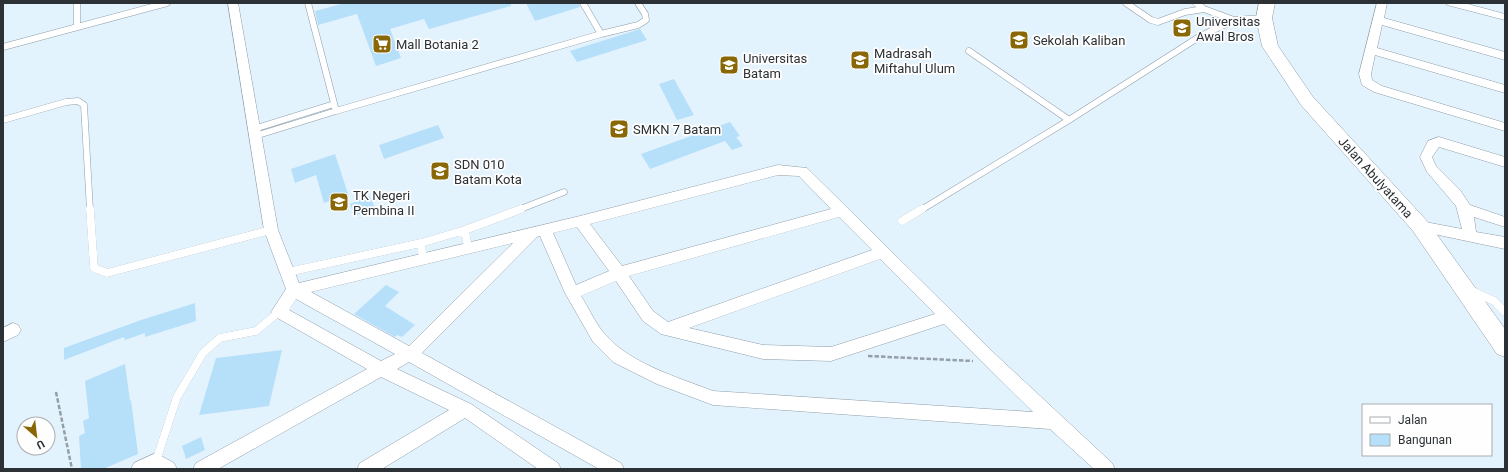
<svg xmlns="http://www.w3.org/2000/svg" width="1508" height="472" font-family="Roboto,sans-serif">
<style>
.building{fill:#b6dffa}
.lines{fill:none;stroke-linecap:round;stroke-linejoin:round}
.lane-far1-casing{stroke:#8e9da7;stroke-width:7}
.lane-casing{stroke:#8e9da7;stroke-width:8}
.street-casing{stroke:#8e9da7;stroke-width:1}
.secondary-casing{stroke:#8e9da7;stroke-width:1}
.path{stroke:#949fa7;stroke-width:2.5;stroke-dasharray:4.5 2;stroke-linecap:butt}
.lane-far1{stroke:#fff;stroke-width:6}
.lane{stroke:#fff;stroke-width:8}
.street{fill:#fff;fill-rule:evenodd}
.secondary{fill:#fff;fill-rule:evenodd}
.labels{text-anchor:middle;stroke-width:3.5;stroke-linejoin:round;paint-order:stroke}
.poi-label{font-size:13px;fill:#2b3135;stroke:#fefefe;text-anchor:start}
.street-label{font-size:13px;fill:#2b3135;stroke:#fefefe}
</style>
<rect width="100%" height="100%" fill="#e3f3fe"/>
<path class="building" d="M345,3H511V6L429,29L424,19L390,29L401,58L376,66L357,14L318,25L315,11Z
M526,3H579L580,7L535,21Z
M640,29L647,40L577,62L570,51Z
M674,79L694,115L677,120L659,84Z
M730,122L740,136L736,137L743,146L732,150L725,141L650,169L641,154Z
M438,125L444,138L384,159L379,145Z
M335,154L348,194L324,203L316,175L295,183L291,169Z
M370,196L375,208L355,216L350,204Z
M386,285L399,292L385,306L415,325L402,337L397,335L395,337L354,314Z
M195,303L196,321L145,337V333L125,340L124,337L64,360V348L141,320Z
M282,350L269,406L199,415L216,358Z
M125,364L130,401L131,400L138,454L103,469H81L79,436L85,433L83,421L89,418L85,381Z
M201,437L205,450L186,459L182,446Z"/>
<g class="lines">
<defs>
<path id="lane-far1" d="M77,3V27
M308,3L336,111L601,34L583,3
M1126,3L1151,20L1158,22L1185,12L1204,9
M1196,3L1204,9L1234,20
M601,34L638,25L646,20L645,14L638,3
M3,47L167,3
M969,51L1069,120
M3,120L66,102L78,101L84,105L90,210
M254,129L334,104
M255,136L336,111
M518,210L564,192
M921,210L1069,120L1199,37L1234,20L1264,18"/>
<path id="lane" d="M90,209L94,268L107,273L271,230
M902,221L922,209
M465,230L468,248
M423,259L421,243L465,230L521,209
M288,272L421,243
M1472,291L1494,301L1505,312
M156,461L177,397L203,353L220,338L256,331L279,312"/>
<path id="street" d="M228,3H238L278,230L299,283L580,216L778,165L807,168L995,354L1112,463L1115,469H1094L1050,429L713,405L657,384L613,362L593,342L565,293L540,236L537,237L422,353L621,463L624,469H599L409,362L397,369L471,404L558,463L561,469H538L465,418L382,469H357L360,463L449,410L381,377L218,469H193L196,463L367,369L274,316L271,312L286,289L264,230ZM778,175L799,176L831,209L622,266L590,224ZM839,217L872,250L668,322L653,311L629,276ZM577,227L609,271L576,285L553,233ZM513,243L409,346L311,292ZM880,259L935,314L831,347L763,345L689,328ZM616,281L643,321L661,334L763,359L831,361L944,324L1033,412L713,391C677,377 628,363 603,332C595,322 588,307 581,296ZM296,299L395,354L381,361L289,310Z
M1377,3H1387L1384,18L1505,52V60L1382,25L1377,48L1505,85V93L1375,55L1371,74L1372,80L1382,86L1505,123V131L1374,92L1362,85L1359,74Z
M1446,3H1464L1505,14V20L1447,5Z
M1439,137L1505,157V167L1439,147L1432,157L1436,166L1460,190L1470,205L1505,217V227L1474,217L1476,232L1505,237V249L1415,230L1413,226L1415,222L1420,221L1462,229L1456,206L1427,172L1420,157L1428,141Z
M13,323L18,325L21,330L18,335L3,342V328Z
M156,453L174,463L177,469H131L134,463Z"/>
<path id="secondary" d="M1259,3H1275L1272,18L1278,46L1313,97L1427,221L1505,329V357L1497,354L1413,231L1301,105L1262,46L1256,18Z"/>
</defs>
<use href="#lane-far1" class="lane-far1-casing"/>
<use href="#lane" class="lane-casing"/>
<use href="#street" class="street-casing"/>
<use href="#secondary" class="secondary-casing"/>
<path class="path" d="M868,356L973,361
M56,392L72,469"/>
<use href="#lane-far1" class="lane-far1"/>
<use href="#lane" class="lane"/>
<use href="#street" class="street"/>
<use href="#secondary" class="secondary"/>
</g>
<defs>
<symbol id="university-square" viewBox="-11 -11 22 22"><rect x="-9" y="-9" width="18" height="18" rx="4" fill="#896705" stroke="#fefefe"/><path d="M0-5L7-2L0 1L-7-2ZM-4 1L0 2.5L4 1V4Q0 6-4 4Z" fill="#fff"/></symbol>
<symbol id="school-square" viewBox="-11 -11 22 22"><rect x="-9" y="-9" width="18" height="18" rx="4" fill="#896705" stroke="#fefefe"/><path d="M0-5L7-2L0 1L-7-2ZM-4 1L0 2.5L4 1V4Q0 6-4 4Z" fill="#fff"/></symbol>
<symbol id="supermarket-square" viewBox="-11 -11 22 22"><rect x="-9" y="-9" width="18" height="18" rx="4" fill="#896705" stroke="#fefefe"/><path d="M-6-5.5h2.5l.6 2H6L4.5 2H-2.5L-4.4-4H-6ZM-1.5 3.2a1.3 1.3 0 1 0 .1 0ZM3 3.2a1.3 1.3 0 1 0 .1 0Z" fill="#fff"/></symbol>
</defs>
<g fill-rule="evenodd">
<use href="#university-square" x="1171" y="17" width="22" height="22"/>
<use href="#school-square" x="1008" y="29" width="22" height="22"/>
<use href="#supermarket-square" x="371" y="33" width="22" height="22"/>
<use href="#school-square" x="849" y="49" width="22" height="22"/>
<use href="#university-square" x="718" y="54" width="22" height="22"/>
<use href="#school-square" x="608" y="118" width="22" height="22"/>
<use href="#school-square" x="429" y="160" width="22" height="22"/>
<use href="#school-square" x="328" y="191" width="22" height="22"/>
</g>
<g class="labels">
<g class="poi-label">
<text x="1196" y="26">Universitas<tspan x="1196" dy="15">Awal Bros</tspan></text>
<text x="1033" y="45">Sekolah Kaliban</text>
<text x="396" y="49">Mall Botania 2</text>
<text x="874" y="58">Madrasah<tspan x="874" dy="15">Miftahul Ulum</tspan></text>
<text x="743" y="63">Universitas<tspan x="743" dy="15">Batam</tspan></text>
<text x="633" y="134">SMKN 7 Batam</text>
<text x="454" y="169">SDN 010<tspan x="454" dy="15">Batam Kota</tspan></text>
<text x="353" y="200">TK Negeri<tspan x="353" dy="15">Pembina II</tspan></text>
</g>
<g class="street-label">
<text transform="translate(1376 177) rotate(48)" y="5">Jalan Abulyatama</text>
</g>
</g>
<rect width="1508" height="472" fill="none" stroke="#2b3135" stroke-width="8"/>
<rect x="1362" y="404" width="130" height="52" fill="#fefefe" stroke="#aaacae"/>
<rect x="1370" y="417" width="20" height="6" fill="#ffffff" stroke="#aaacae"/>
<text x="1398" y="424" font-size="12" fill="#2b3135">Jalan</text>
<rect x="1370" y="434" width="20" height="12" fill="#b6dffa" stroke="#aaacae"/>
<text x="1398" y="444" font-size="12" fill="#2b3135">Bangunan</text>
<g transform="translate(36 436) rotate(152)"><circle r="19" fill="#fefefe" stroke="#aaacae"/>
<path d="M0-3L7 15L0 10L-7 15Z" fill="#896705"/>
<text y="-6" font-size="11" font-weight="bold" text-anchor="middle" fill="#2b3135">U</text>
</g>
</svg>
